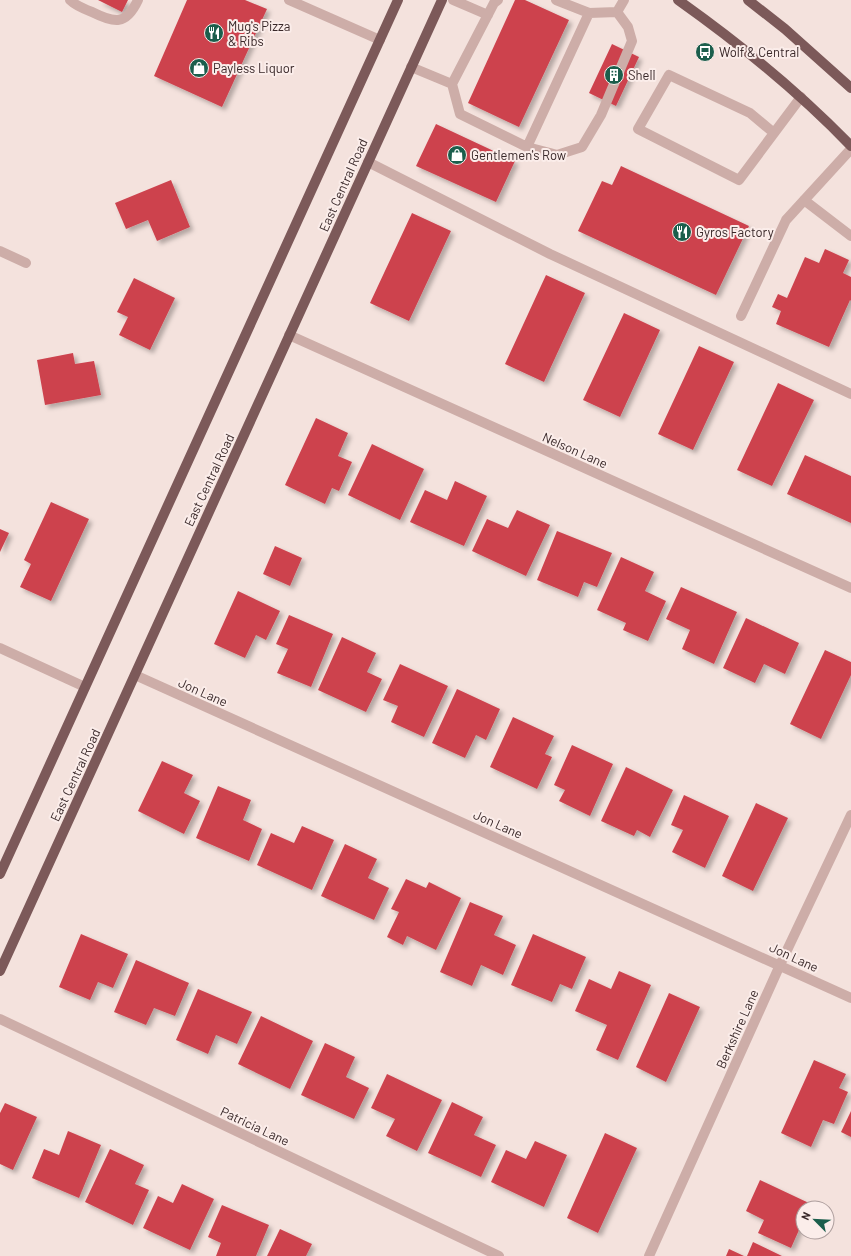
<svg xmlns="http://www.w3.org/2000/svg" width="851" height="1256" font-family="Barlow,sans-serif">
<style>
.building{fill:#cd424e;filter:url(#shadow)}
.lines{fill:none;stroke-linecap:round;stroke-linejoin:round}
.minor{stroke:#cdada8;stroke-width:10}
.major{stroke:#7c5959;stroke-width:10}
.labels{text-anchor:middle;stroke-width:4;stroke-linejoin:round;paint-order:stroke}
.poi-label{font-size:13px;fill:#392829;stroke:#fbedea;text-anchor:start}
.street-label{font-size:13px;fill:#392829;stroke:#fbedea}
</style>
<defs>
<filter id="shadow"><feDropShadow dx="3.5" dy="3.5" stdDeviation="2" flood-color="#0004"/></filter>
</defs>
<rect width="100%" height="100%" fill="#f4e2dd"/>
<path class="building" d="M98,0H128L122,12Z
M187,0H245L267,9L222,107L154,76Z
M515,0H525L569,20L519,127L468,103Z
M612,44L639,57L616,106L589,93Z
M436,124L515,161L496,202L416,166Z
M621,166L749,226L716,295L578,231L602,181L612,185Z
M171,180L190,227L157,241L148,220L126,229L115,203Z
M412,213L451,231L409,321L370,303Z
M825,249L849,260L843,273L851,277V301L850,300L829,347L776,324L781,311L772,307L778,294L787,298L805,257L819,263Z
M546,275L585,293L544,382L505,364Z
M134,278L175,298L150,350L119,335L128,317L117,312Z
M624,313L660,330L620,417L583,400Z
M699,346L734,362L693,450L658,434Z
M73,353L75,364L94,361L101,395L45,405L37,360Z
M778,383L814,400L772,486L737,470Z
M316,418L348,433L338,456L352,462L339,491L332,488L325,504L285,485Z
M372,444L424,469L400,520L348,495Z
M805,455L851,476V523L787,494Z
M455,481L487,496L464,546L410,522L425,490L447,500Z
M51,502L89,519L51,601L20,587L31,564L24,560Z
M517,510L550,525L526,576L472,551L487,519L508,528Z
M0,529L9,533L0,552Z
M557,531L612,553L597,587L584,582L578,597L537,580Z
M275,546L302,558L290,586L263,574Z
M621,557L654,572L645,591L666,601L648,641L623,630L626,623L597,610Z
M681,587L737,612L714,664L682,649L690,630L666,619Z
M238,591L280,611L266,640L256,635L245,658L214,644Z
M289,615L333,634L311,687L277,673L288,649L276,644Z
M746,618L799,643L785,674L764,664L755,683L723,668Z
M342,637L376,653L367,672L382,679L366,712L318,690Z
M825,650L851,662V675L821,739L790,724Z
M400,664L448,686L424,737L391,722L398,706L383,700Z
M457,689L500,709L486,740L476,735L465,758L432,743Z
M513,717L554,736L545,754L552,757L537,789L490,767Z
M572,745L613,764L590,816L559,801L565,790L554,785Z
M162,761L193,775L184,793L200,801L184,834L138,811Z
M626,767L673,790L650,837L637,830L634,836L601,821Z
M218,786L251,800L243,820L262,829L249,861L196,838Z
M684,795L729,816L705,868L672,852L683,830L671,825Z
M756,803L788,818L753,891L722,876Z
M302,826L334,840L312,890L257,865L271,833L294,843Z
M345,844L377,859L368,878L389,888L374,920L321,896Z
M406,879L426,888L429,882L461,898L436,950L407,936L403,945L387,937L399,912L391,909Z
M470,902L503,916L494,935L516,945L503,975L481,965L472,986L440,972Z
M81,934L128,954L113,988L98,982L90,1000L59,987Z
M533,934L586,957L572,989L560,984L552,1002L511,985Z
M136,960L189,983L175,1016L154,1008L146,1025L114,1012Z
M619,971L651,985L618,1060L596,1050L607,1025L575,1011L589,979L611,989Z
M198,989L252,1012L237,1044L216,1035L208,1054L176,1040Z
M669,993L700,1007L666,1082L636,1067Z
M261,1016L313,1041L290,1089L238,1064Z
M325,1043L355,1057L346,1077L369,1088L354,1119L301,1095Z
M814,1060L846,1074L839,1088L848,1092L834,1124L823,1120L811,1147L781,1133Z
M387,1074L442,1100L417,1151L386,1136L395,1119L371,1108Z
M452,1102L483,1117L474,1135L496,1145L481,1177L428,1153Z
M5,1103L37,1117L13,1170L0,1164V1113Z
M851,1111V1137L841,1132Z
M68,1131L101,1145L79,1198L32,1178L44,1149L59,1155Z
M605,1133L637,1148L598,1233L567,1218Z
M535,1141L567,1155L544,1207L491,1182L506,1150L526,1159Z
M110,1149L144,1165L135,1184L149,1190L133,1225L85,1202Z
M760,1180L811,1204L809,1208H803V1221L791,1248L758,1233L764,1220L746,1211Z
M182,1184L214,1199L190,1250L143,1228L158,1196L173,1203Z
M222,1205L269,1225L256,1256H216L221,1243L208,1237Z
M280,1229L312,1244L306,1256H267Z
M753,1242L782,1256H747Z
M729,1249L744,1256H726Z"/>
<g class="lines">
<path class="minor" d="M70,0C76,6 84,9 92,12C114,23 126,26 138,0
M289,0L380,40
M453,0L488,15
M589,13L617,12
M411,67L452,84L460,114L527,147L550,153L557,155L582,147L601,115L632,41L628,27L617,12L624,0
M452,84L494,3L498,0
M774,133L750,113L669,75L638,129L739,180L801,97
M527,147L589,13L556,0
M368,162L550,254L851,394
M804,200L851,236
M0,251L26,263
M741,316L786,220L851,149
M289,335L851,588
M0,648L85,687
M135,675L851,998
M0,1019L499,1256
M649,1256L780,965L851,815"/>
<path class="major" d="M678,0C740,44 798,91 851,146
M748,0L785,29L851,88
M0,874L398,0
M0,971L442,0"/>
</g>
<defs>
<symbol id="restaurant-disc" viewBox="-11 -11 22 22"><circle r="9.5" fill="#1b5e4c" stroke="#fbedea"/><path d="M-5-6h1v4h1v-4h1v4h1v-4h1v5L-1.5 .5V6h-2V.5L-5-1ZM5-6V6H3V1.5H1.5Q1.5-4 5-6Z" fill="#fff"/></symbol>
<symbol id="bus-disc" viewBox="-11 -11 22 22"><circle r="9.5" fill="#1b5e4c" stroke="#fbedea"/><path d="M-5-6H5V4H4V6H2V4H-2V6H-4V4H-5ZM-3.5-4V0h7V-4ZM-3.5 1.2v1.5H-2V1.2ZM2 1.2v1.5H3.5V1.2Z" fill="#fff"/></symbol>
<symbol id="shop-disc" viewBox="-11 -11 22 22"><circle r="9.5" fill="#1b5e4c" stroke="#fbedea"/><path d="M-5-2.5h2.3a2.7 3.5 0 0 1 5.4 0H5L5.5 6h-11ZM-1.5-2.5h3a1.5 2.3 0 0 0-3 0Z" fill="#fff"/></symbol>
<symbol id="building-disc" viewBox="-11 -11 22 22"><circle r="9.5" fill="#1b5e4c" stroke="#fbedea"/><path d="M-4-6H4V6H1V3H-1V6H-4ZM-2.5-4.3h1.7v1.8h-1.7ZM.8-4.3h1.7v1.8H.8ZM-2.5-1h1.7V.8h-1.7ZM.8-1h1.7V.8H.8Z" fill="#fff"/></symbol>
</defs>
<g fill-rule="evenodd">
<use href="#restaurant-disc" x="203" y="22" width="22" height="22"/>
<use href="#bus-disc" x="694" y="41" width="22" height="22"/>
<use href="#shop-disc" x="188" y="57" width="22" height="22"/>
<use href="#building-disc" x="603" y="64" width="22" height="22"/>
<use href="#shop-disc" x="446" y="144" width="22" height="22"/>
<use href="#restaurant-disc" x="671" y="221" width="22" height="22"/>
</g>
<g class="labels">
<g class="poi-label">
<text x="228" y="31">Mug's Pizza<tspan x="228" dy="15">&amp; Ribs</tspan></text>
<text x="719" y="57">Wolf &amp; Central</text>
<text x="213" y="73">Payless Liquor</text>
<text x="628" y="80">Shell</text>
<text x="471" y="160">Gentlemen's Row</text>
<text x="696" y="237">Gyros Factory</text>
</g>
<g class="street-label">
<text transform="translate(343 185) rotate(-66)" y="5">East Central Road</text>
<text transform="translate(575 450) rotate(24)" y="5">Nelson Lane</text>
<text transform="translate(209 480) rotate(-65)" y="5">East Central Road</text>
<text transform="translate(203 692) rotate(24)" y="5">Jon Lane</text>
<text transform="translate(75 775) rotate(-65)" y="5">East Central Road</text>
<text transform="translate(498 824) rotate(24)" y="5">Jon Lane</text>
<text transform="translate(794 957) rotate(25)" y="5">Jon Lane</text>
<text transform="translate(737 1029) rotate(-66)" y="5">Berkshire Lane</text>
<text transform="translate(255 1126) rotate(25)" y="5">Patricia Lane</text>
</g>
</g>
<g transform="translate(815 1220) rotate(294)"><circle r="19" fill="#fbedea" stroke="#ad9e9d"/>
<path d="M0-3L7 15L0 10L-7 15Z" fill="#1b5e4c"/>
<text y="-6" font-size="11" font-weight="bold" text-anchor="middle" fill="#392829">N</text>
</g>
</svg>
